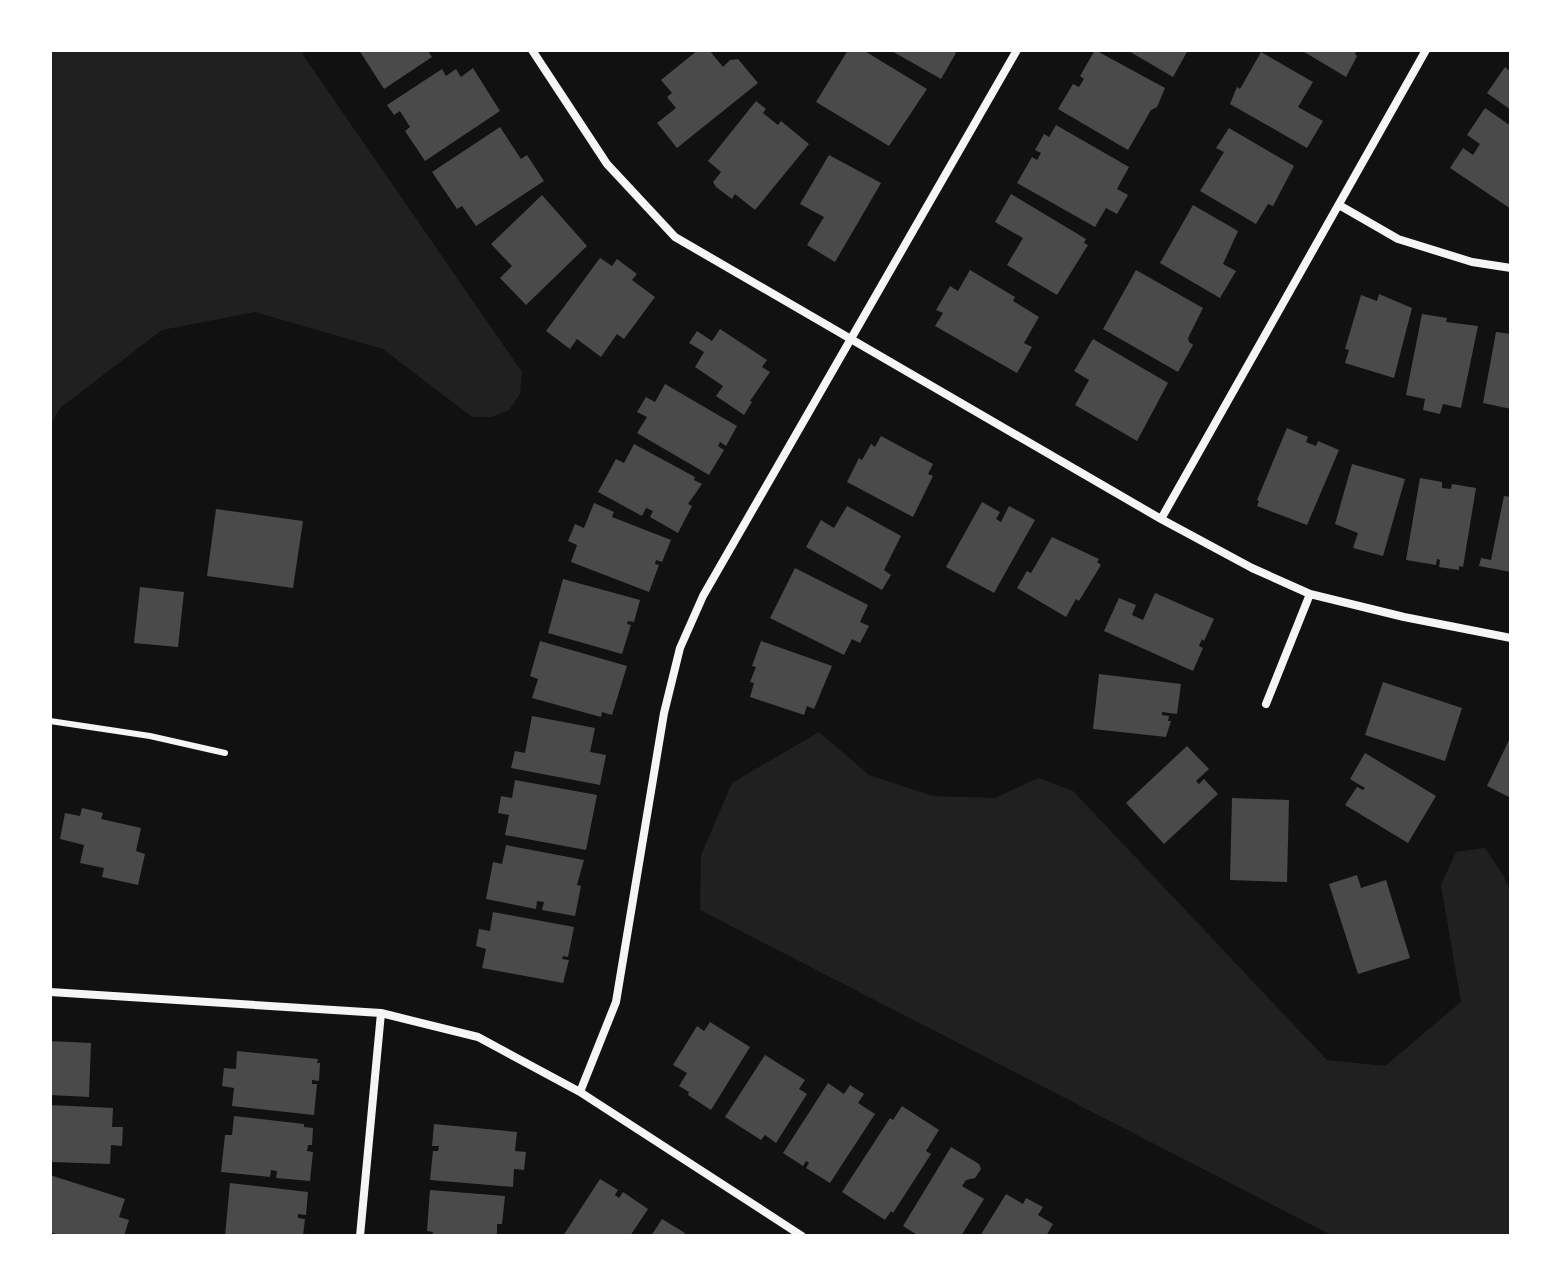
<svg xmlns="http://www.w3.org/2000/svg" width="1561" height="1286" font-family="Roboto,sans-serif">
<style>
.green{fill:#202020}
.building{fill:#4a4a4a}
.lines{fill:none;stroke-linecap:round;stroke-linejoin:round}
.service{stroke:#f5f5f5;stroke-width:6}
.minor{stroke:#f5f5f5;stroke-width:8}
</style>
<rect width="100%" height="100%" fill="#111"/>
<path class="green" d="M50,50H302L303,55L522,372L520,394L509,410L492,417H472L383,349L255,312L162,330L60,408L50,426Z
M819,732L869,775L933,796L995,798L1038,778L1073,791L1327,1060L1385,1066L1461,1002L1441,885L1456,852L1485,848L1503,875L1511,892V1236H1333L700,910L701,855L732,783Z"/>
<path class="building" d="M359,50H427L432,57L384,89Z
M698,50H709L723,67L730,60L738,59L758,83L677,148L657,123L676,108L667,97L672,93L661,80Z
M848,50H863L927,89L889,146L816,102Z
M890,50H951L956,53L941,79Z
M1095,50L1165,88L1157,107L1151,110L1128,150L1058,109L1073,84L1079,87L1084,79L1080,76Z
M1127,50H1188L1173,77Z
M1301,50H1357L1355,54L1357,56L1346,77Z
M1261,52L1313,82L1298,107L1323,121L1307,148L1230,104L1237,87L1240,89Z
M1505,67L1511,72V110L1487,93Z
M473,68L500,111L425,161L405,131L410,127L400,111L394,115L387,105L442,69L446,76L456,69L461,77Z
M756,101L766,109L763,113L778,125L781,121L809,144L755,210L735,194L732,199L716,187L713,182L721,172L708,161Z
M1485,108L1511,126V209L1450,168L1463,148L1473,155L1480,144L1467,135Z
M1056,125L1129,167L1117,189L1128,195L1117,214L1106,208L1095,227L1017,183L1032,157L1037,160L1041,153L1035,150L1044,134L1049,137Z
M500,127L521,159L527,155L544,181L476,226L462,206L457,209L432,172Z
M1229,128L1294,166L1273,206L1268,204L1256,224L1200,191L1224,152L1216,148Z
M829,155L881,183L835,262L807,245L824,217L800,204Z
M1011,194L1086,239L1084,243L1088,245L1057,295L1007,265L1023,238L995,222Z
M542,195L587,246L526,305L500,278L512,266L491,244Z
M1193,205L1238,231L1223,264L1236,271L1220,298L1160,263Z
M600,258L612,266L617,259L637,274L632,280L655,297L624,339L617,334L601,357L577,339L570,349L546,331Z
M970,270L1015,297L1013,301L1039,317L1024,343L1032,347L1017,373L935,326L943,313L936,310L950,286L958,291Z
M1136,270L1203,308L1188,338L1189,342L1193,345L1178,372L1103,329Z
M1379,294L1412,308L1394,378L1345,363L1349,350L1345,349L1361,295L1377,301Z
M1422,314L1447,318L1446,322L1478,326L1461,408L1443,404L1440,414L1423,410L1425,399L1406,395Z
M720,329L767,360L762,367L770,372L750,401L752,402L744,415L716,396L723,386L695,367L704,352L689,343L697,331L712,341Z
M1496,332L1511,334V409L1483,403Z
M1093,339L1168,383L1137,441L1075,405L1089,380L1074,371Z
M665,384L737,426L726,446L720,442L718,446L724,450L709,475L637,433L647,417L637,412L646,397L655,402Z
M1287,428L1308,437L1306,442L1316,446L1318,441L1339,450L1307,525L1257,506L1259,501L1257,500Z
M881,436L933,464L928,474L933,476L913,517L847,482L859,458L862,460L871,444L875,447Z
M634,444L695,477L694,480L702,484L688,504L692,506L678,533L650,517L653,511L646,508L642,516L598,492L616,459L624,463Z
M1352,464L1405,479L1383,556L1353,548L1358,533L1335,524Z
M1420,478L1442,482V488L1451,489L1452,484L1476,488L1463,567L1459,566V570L1439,567L1440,560L1437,559L1436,565L1406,560Z
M1504,496L1511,497V572L1479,566L1481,558L1491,560Z
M982,502L1000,512L996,519L1001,522L1009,506L1035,520L994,593L946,567Z
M594,503L614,512L612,517L671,540L662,562L656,560L655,564L659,565L649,592L571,562L577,545L568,541L575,524L584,528Z
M847,506L901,536L884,570L891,575L882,590L806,547L821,520L834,528Z
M216,509L303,521L293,588L207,576Z
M1052,537L1099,559L1097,562L1101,565L1079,601L1076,599L1066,617L1017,588L1027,571L1031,573Z
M795,568L868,605L860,622L869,626L860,643L852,639L844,655L770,618Z
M563,579L640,600L634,622L628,621L627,624L631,625L622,654L548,633Z
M140,587L184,592L178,647L134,643Z
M1155,593L1214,619L1204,641L1202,639L1199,646L1203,648L1193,671L1104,631L1119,598L1136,605L1132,615L1143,620Z
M540,641L627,666L612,715L602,712L601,717L532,698L538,679L530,676Z
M761,641L832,666L814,709L807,706L804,715L750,697L754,683L750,682L756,667L752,666Z
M1099,674L1181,684L1177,714L1162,712V715L1169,716L1168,721H1171L1166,737L1093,729Z
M1383,682L1462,708L1445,761L1365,735Z
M532,716L595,728L590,752L606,755L600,785L511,768L515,751L525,753Z
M1511,736V798L1487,786Z
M1187,746L1209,769L1196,781L1199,784L1204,779L1218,794L1164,844L1126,803Z
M1365,753L1436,796L1408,843L1345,805L1357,787L1363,790L1365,788L1350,779Z
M515,780L597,795L586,850L505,835L509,815L498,813L501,796L512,798Z
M1232,798L1289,800L1287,882L1230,880Z
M82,808L103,813L101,819L141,828L136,851L145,854L138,885L102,877L104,868L80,863L84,845L60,839L65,813L80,816Z
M506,845L584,860L577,885L581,886L575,916L542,910L544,902L537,901L536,909L486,899L493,862L502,864Z
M1357,875L1361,888L1386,880L1410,958L1358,974L1329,884Z
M493,912L574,927L568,957L563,956L562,959L569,960L563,983L482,968L486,949L476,946L479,929L490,931Z
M710,1022L750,1047L711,1110L688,1095L689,1092L679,1086L687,1073L673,1065L697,1026L704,1031Z
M50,1041L91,1043L89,1097L50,1095Z
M237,1051L318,1059L317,1063H320L319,1081L312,1080V1084H317L314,1115L232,1106L234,1088L222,1086L224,1068L236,1069Z
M765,1055L805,1080L799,1089L807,1094L776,1143L765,1135L761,1140L725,1117Z
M828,1083L844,1094L850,1085L864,1094L858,1103L875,1114L830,1183L806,1168L809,1163L806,1161L803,1166L783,1153Z
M50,1105L113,1108L112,1127H123L122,1146L111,1145L110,1164L50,1162Z
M902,1106L939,1130L926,1151L931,1154L893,1213L891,1211L885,1220L842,1192L890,1118L893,1120Z
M234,1116L304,1124V1127L313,1128L312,1145H308L307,1151L313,1152L310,1181L276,1178L277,1171L271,1170L270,1177L221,1172L225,1135H232Z
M434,1124L517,1132L515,1151L526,1152L524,1170L514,1169L513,1187L430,1180L433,1151H438L439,1146H432Z
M951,1147L979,1164L981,1169L975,1178L966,1180L962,1186L984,1199L961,1236H919L903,1226Z
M50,1175L125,1199L119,1217L129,1220L124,1236H61L50,1232Z
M600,1179L618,1190L615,1195L619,1198L623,1192L648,1209L630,1236H563Z
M230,1183L308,1192L306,1215L298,1214V1218L305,1219L303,1236H225Z
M430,1190L505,1196L502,1224H497V1236H432L433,1232L427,1231Z
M1006,1194L1023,1204L1026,1198L1043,1207L1038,1215L1053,1224L1046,1236H980Z
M662,1219L685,1233L684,1236H651Z"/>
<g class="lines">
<path class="service" d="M50,721L150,736L225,753"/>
<path class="minor" d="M532,50L607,164L675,237L1161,519L1252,568L1310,594L1404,617L1511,638
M1339,205L1398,239L1472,262L1511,268
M1161,519L1426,50
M1266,704L1310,594
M50,992L381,1013L478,1037L580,1092L802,1236
M580,1092L616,1002L664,713L680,648L703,596L1017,50
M360,1236L381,1013"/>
</g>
<rect width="1561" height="1286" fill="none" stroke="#ffffff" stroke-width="104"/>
</svg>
